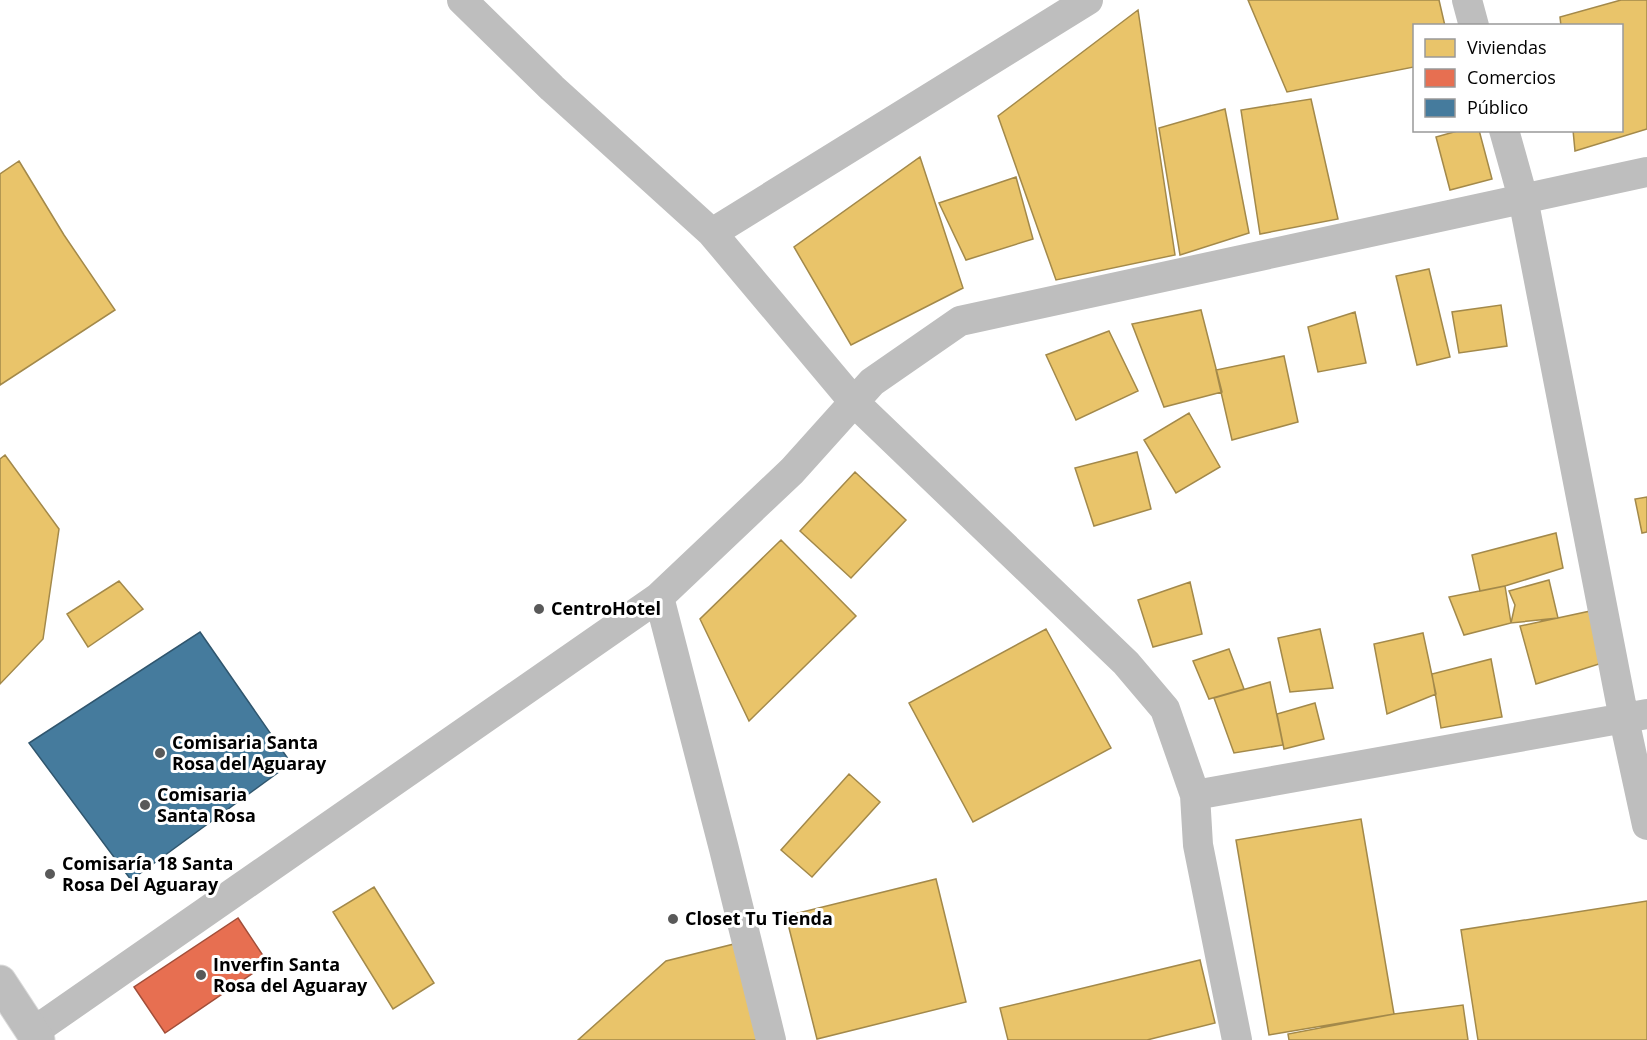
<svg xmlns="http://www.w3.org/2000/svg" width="1647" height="1040" font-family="'Open Sans',sans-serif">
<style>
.homes{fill:#e9c46a;stroke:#a3894a;stroke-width:1.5}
.shops{fill:#e76f51;stroke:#a24e39;stroke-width:1.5}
.public{fill:#457b9d;stroke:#30566e;stroke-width:1.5}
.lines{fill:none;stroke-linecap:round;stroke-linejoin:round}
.highway-casing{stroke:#dbdbdb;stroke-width:35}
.street{stroke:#bebebe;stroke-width:30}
.highway{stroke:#bebebe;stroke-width:33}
.poi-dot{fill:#595959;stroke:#fff;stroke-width:2}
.labels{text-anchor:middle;stroke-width:6;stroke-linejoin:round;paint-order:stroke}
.poi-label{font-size:18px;font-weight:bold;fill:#000;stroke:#fff;text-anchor:start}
</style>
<rect width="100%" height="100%" fill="#fff"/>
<path class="homes" d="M1248,0H1439L1445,26H1414V67L1287,92Z
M1621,0H1647V129L1575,151L1573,130H1622V26H1561L1560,17Z
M1138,10L1175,255L1056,280L998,116Z
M1311,99L1338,219L1260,234L1241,110Z
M1225,109L1249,233L1180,255L1159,128Z
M1461,130H1479L1492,179L1450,190L1436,137Z
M920,157L963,288L851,345L794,247Z
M19,161L64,235L115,310L0,385V174Z
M1016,177L1033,239L966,260L939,203Z
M1429,269L1450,357L1417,365L1396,276Z
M1501,305L1507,346L1459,353L1452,312Z
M1201,310L1222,392L1164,407L1132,324Z
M1355,312L1366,363L1318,372L1308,327Z
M1109,331L1138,391L1076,420L1046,355Z
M1284,356L1298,422L1232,440L1216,370Z
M1189,413L1220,467L1176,493L1144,440Z
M1137,452L1151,509L1094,526L1075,468Z
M5,455L59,529L43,639L0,684V459Z
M855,472L906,520L851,578L800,531Z
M1647,497V532L1642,533L1635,499Z
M1556,533L1563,568L1505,586L1480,591L1472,555Z
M781,540L856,616L749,721L700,619Z
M1549,580L1558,618L1511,623L1515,605L1509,591Z
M119,581L143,609L88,647L67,614Z
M1190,582L1202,634L1153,647L1138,600Z
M1505,586L1511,623L1464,635L1449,597Z
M1595,610L1599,664L1536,684L1520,626Z
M1046,629L1111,748L973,822L909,703Z
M1320,629L1333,688L1290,692L1278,638Z
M1423,633L1436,694L1387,714L1374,644Z
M1229,649L1244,689L1209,699L1193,661Z
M1491,659L1502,717L1441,728L1432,674Z
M1270,682L1283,745L1234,753L1214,698Z
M1315,703L1324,739L1284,749L1277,714Z
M849,774L880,802L812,877L781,850Z
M1361,819L1394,1014L1269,1035L1236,840Z
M936,879L966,1002L817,1039L786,916Z
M374,887L434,983L393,1009L333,912Z
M1647,901V1040H1478L1461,930Z
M734,944L758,1040H578L666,961Z
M1200,960L1215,1023L1147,1040H1008L1000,1008Z
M1463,1005L1468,1040H1289L1288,1034L1394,1014Z"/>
<path class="shops" d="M238,918L268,963L165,1033L134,987Z"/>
<path class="public" d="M200,632L291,763L131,880L29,743Z"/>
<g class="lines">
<defs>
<path id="highway" d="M0,982L38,1040"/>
</defs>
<use href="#highway" class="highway-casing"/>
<path class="street" d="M462,0L552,88L712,233L854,402L1126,663L1165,709L1195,795
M1467,0L1474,26
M1504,130L1523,198L1624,719L1647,825
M712,233L1088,0
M33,1032L659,597
M771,1040L724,849L659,597L792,471L872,382L960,321L1647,172
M1237,1040L1198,845L1195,795L1647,714"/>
<use href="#highway" class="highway"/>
</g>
<g class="poi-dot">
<circle cx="539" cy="609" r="6"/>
<circle cx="160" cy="753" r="6"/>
<circle cx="145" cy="805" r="6"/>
<circle cx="50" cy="874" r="6"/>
<circle cx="673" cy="919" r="6"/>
<circle cx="201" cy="975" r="6"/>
</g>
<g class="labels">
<g class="poi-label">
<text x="551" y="615">CentroHotel</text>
<text x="172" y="749">Comisaria Santa<tspan x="172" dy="21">Rosa del Aguaray</tspan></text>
<text x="157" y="801">Comisaria<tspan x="157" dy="21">Santa Rosa</tspan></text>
<text x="62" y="870">Comisaría 18 Santa<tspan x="62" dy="21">Rosa Del Aguaray</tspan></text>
<text x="685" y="925">Closet Tu Tienda</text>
<text x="213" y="971">Inverfin Santa<tspan x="213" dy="21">Rosa del Aguaray</tspan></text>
</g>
</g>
<rect x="1413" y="24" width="210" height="108" fill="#ffffff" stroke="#999999" stroke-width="1.5"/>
<rect x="1425" y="39" width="30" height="18" fill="#e9c46a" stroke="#999999" stroke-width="1.5"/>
<text x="1467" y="54" font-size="18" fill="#000000">Viviendas</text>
<rect x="1425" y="69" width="30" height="18" fill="#e76f51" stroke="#999999" stroke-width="1.5"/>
<text x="1467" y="84" font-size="18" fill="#000000">Comercios</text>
<rect x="1425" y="99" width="30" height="18" fill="#457b9d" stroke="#999999" stroke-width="1.5"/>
<text x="1467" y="114" font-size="18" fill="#000000">Público</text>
</svg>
